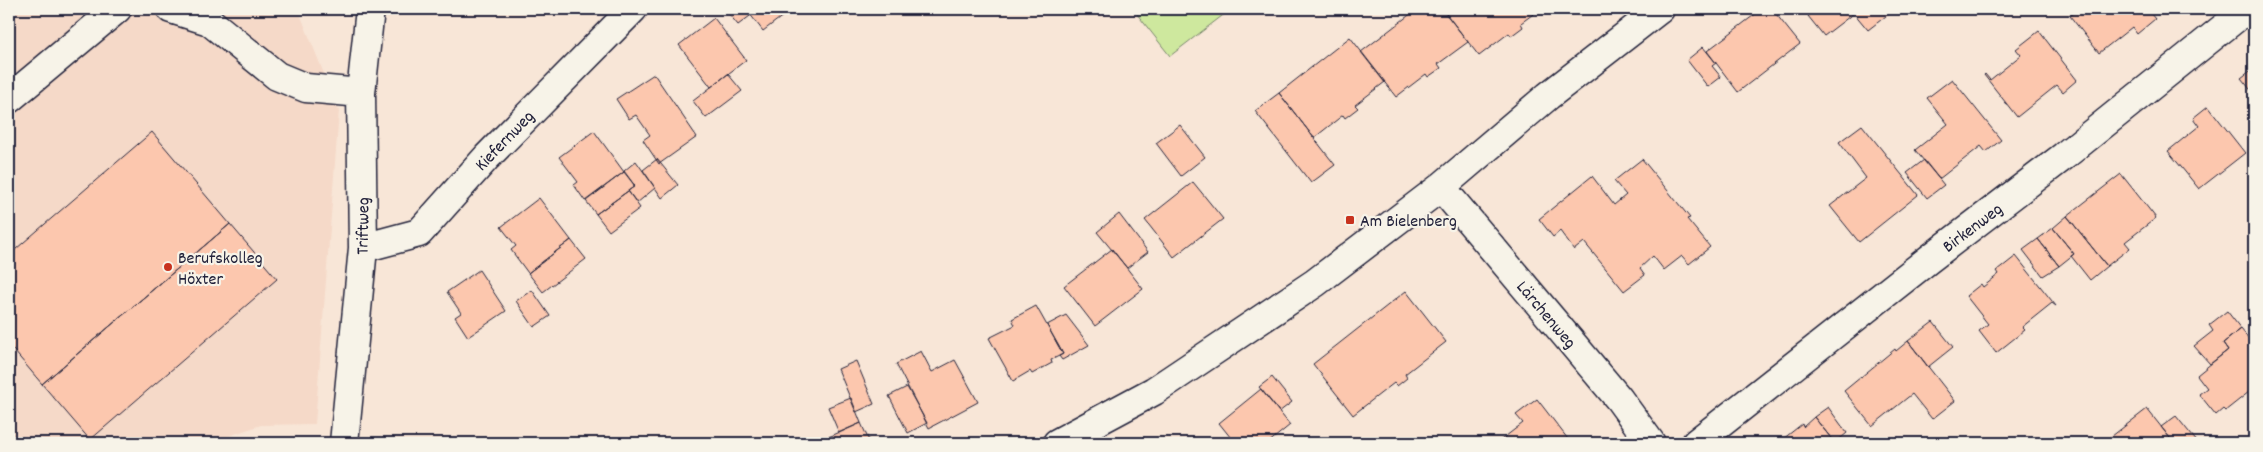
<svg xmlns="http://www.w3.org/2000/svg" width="2263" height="452" font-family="Dekko,sans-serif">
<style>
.built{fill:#f5d9c8}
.green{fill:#cee89e;stroke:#78856c}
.building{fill:#fcc7ae;stroke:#22223b}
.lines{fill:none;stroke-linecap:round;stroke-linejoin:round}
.minor-casing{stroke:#22223b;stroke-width:31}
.minor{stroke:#f7f3e8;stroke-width:28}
.poi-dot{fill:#c8321e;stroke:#f7f3e8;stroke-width:2}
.labels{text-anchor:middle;stroke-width:4.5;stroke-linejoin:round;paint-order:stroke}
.street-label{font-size:18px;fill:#22223b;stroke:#f7f3e8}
.poi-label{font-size:18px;fill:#22223b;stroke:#f7f3e8;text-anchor:start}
</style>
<rect width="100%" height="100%" fill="#f8e6d7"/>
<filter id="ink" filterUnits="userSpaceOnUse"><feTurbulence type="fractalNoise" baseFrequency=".02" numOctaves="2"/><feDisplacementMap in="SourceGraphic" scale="10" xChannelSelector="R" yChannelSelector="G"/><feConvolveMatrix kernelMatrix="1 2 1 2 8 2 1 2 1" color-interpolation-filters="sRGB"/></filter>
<g filter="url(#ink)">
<path class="built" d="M9,9H298L339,111L315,424L261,425L208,443H9Z"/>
<path class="green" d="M1133,9H1231L1170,56Z"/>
<path class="building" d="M725,9H746L750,16L738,25Z
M746,9H792L763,31Z
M851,9H861L855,14Z
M1417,9H1442L1468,42L1438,64L1441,68L1428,77L1426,74L1396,97L1361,52Z
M1447,9H1540L1521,23L1523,27L1511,36L1509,33L1479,56L1444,11Z
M1762,9H1772L1800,44L1738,92L1707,51Z
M1818,9H1895L1868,30L1854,13L1824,36L1808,16Z
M2079,9H2147L2155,19L2137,34L2132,27L2099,53L2070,16Z
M714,18L746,60L711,87L679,45Z
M2039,31L2077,80L2063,92L2057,85L2017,117L1984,75L1985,74L1990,80L2021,55L2016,49Z
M1350,37L1385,82L1355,105L1358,108L1345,118L1343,115L1314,138L1279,93Z
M1703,47L1716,63L1712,66L1721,77L1708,87L1687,60Z
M2254,68V94L2241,78Z
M654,74L697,137L659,164L643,140L650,135L636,115L629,119L616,99Z
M728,74L742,91L706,118L693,101Z
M1952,79L2001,140L1986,152L1981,146L1939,179L1915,150L1948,124L1927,98Z
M1279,93L1335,165L1311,183L1255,111Z
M2208,106L2245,153L2199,189L2168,151L2199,126L2193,118Z
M1180,125L1205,157L1181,176L1156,143Z
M1862,125L1918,195L1859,242L1830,206L1866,178L1839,142Z
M594,131L624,172L585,201L574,185L578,182L559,157Z
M152,132L230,224L42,384L9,345V255Z
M657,159L678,185L662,198L643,170Z
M1642,159L1690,218L1687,219L1710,247L1689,264L1682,256L1664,270L1653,256L1640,268L1645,275L1624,291L1584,242L1574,250L1560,231L1553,237L1539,219L1592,176L1614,205L1626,195L1614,181Z
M1924,160L1944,185L1927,198L1907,173Z
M636,161L655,188L637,203L628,191L635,186L624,171Z
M624,172L635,186L596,214L586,201Z
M2121,174L2156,218L2125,242L2130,248L2107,266L2067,216Z
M1193,182L1223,219L1174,257L1145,220Z
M628,191L640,208L609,231L596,214Z
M539,198L571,240L528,273L511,250L516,246L501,227Z
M1119,214L1148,252L1127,268L1097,232Z
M2067,216L2107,266L2090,280L2071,256L2074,254L2053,228Z
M230,224L277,279L90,440L42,384Z
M2053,228L2074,254L2059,266L2038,239Z
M2038,239L2059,266L2043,276L2023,250Z
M571,240L586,259L543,292L528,273Z
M1112,249L1143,289L1095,326L1064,286Z
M2016,256L2056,306L2052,303L2022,327L2025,330L1996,353L1979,331L1988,324L1966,296L1981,284L1983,287L1999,274L1997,271Z
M479,270L506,311L468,337L455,317L461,313L447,292Z
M532,290L550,316L534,327L516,301Z
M1406,291L1446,342L1405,374L1407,378L1397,386L1394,383L1353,415L1313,364Z
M1036,306L1063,354L1051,360L1052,363L1032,374L1030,371L1013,381L989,338L1015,325L1012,319Z
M2227,311L2241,329L2223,343L2228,350L2210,364L2194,346L2213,331L2209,325Z
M1066,315L1089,345L1062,360L1059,356L1063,354L1047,325Z
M1933,322L1953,347L1928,367L1908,341Z
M2241,329L2254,345V388L2225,411L2223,409L2216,415L2199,394L2207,388L2197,375L2228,350L2223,343Z
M1908,341L1955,401L1932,419L1912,394L1872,426L1844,391L1895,349L1896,351Z
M921,351L932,372L955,360L978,402L929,428L896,364Z
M856,361L874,404L856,412L838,369Z
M1272,377L1292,402L1279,412L1259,387Z
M907,387L927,423L908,433L889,396Z
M1261,389L1290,425L1268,443H1235L1219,423Z
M851,398L861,423L839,433L828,407Z
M1537,399L1571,443H1497L1523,423L1516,415Z
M1828,407L1847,433L1835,443L1814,417Z
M2147,409L2174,443H2103Z
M2176,416L2198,443H2174L2161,427Z
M1814,417L1835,443H1778L1802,424L1803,427Z
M861,423L870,443H818L817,442Z"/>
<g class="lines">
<defs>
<path id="minor" d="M171,9L209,21L277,76L306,88L361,93
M9,99L117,9
M1441,187L1619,399L1651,443
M363,248L419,233L487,157L633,9
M344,443L363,248L361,93L370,9
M1057,443L1154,391L1315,283L1441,187L1548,96L1660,9
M1696,443L1928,260L2064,156L2247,9"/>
</defs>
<use href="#minor" class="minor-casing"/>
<use href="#minor" class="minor"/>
</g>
</g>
<g class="poi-dot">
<rect x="1345" y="215" width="10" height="10" rx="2.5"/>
<circle cx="168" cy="267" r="5"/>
</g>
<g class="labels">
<g class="street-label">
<text transform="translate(504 140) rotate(-46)" y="6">Kiefernweg</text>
<text transform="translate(362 226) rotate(-89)" y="6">Triftweg</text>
<text transform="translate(1972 227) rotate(-37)" y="6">Birkenweg</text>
<text transform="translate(1547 314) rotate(50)" y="6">Lärchenweg</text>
</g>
<g class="poi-label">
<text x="1360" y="226">Am Bielenberg</text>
<text x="178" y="263">Berufskolleg<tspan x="178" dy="21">Höxter</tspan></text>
</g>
</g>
<rect width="2263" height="452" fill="none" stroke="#f7f3e8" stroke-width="30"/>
<rect x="15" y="15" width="2233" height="422" fill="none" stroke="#22223b" stroke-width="2" filter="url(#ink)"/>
</svg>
